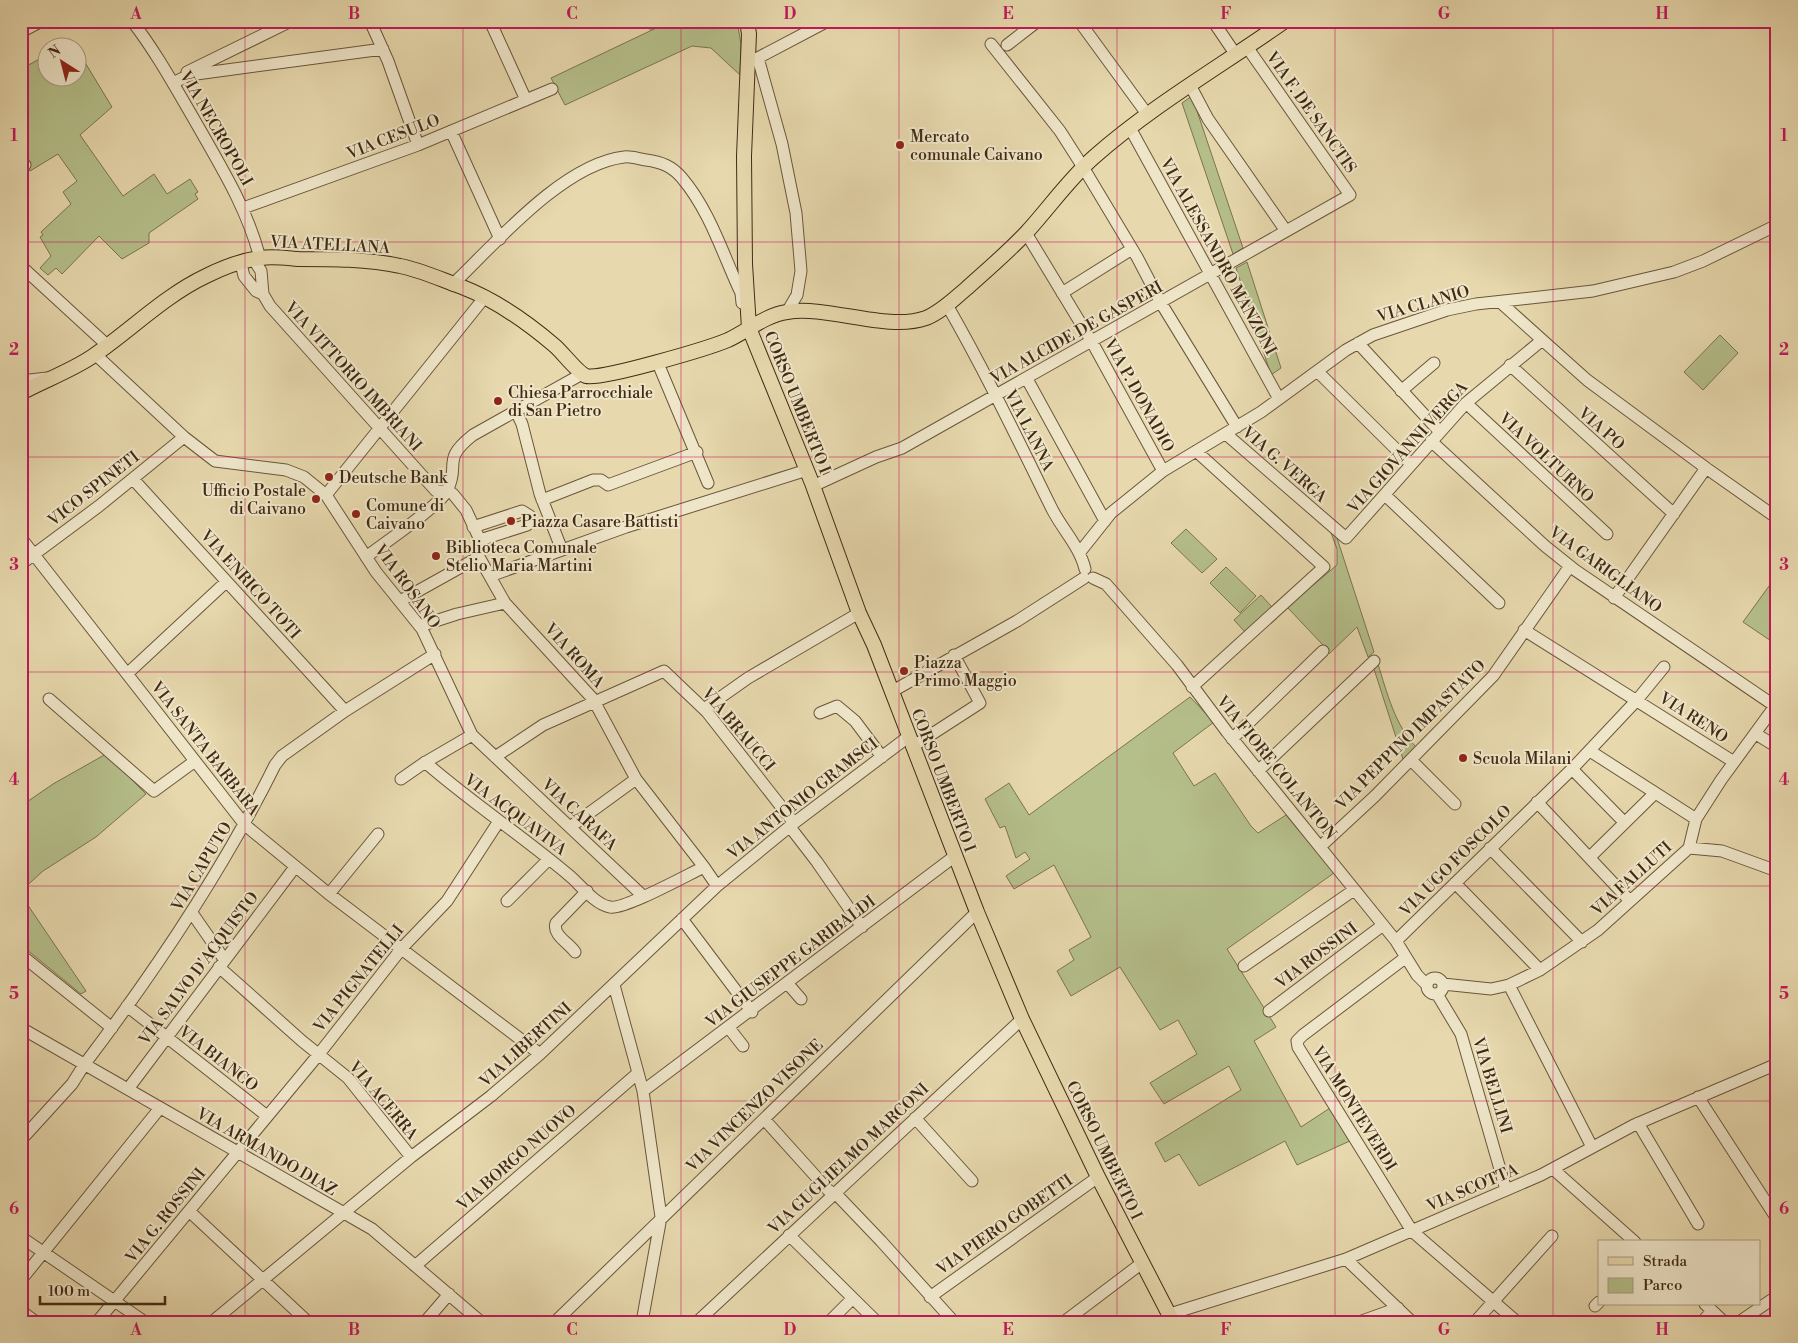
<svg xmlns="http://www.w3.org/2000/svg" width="1798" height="1343" font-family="'Libre Bodoni',serif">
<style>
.green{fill:#b5bf8a;stroke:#7b744f}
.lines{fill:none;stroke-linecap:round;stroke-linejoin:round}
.minor-casing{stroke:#6a563a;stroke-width:13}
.major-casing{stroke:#412a14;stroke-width:16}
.minor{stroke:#efe6ca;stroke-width:11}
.major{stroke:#e7d8ad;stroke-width:14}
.grid{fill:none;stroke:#c2185b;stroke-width:1;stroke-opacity:0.55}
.poi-dot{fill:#8f2418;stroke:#efe6ca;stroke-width:2}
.labels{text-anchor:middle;stroke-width:4;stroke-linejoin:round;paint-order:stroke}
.street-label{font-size:16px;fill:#412a14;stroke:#efe6ca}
.poi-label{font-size:16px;fill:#412a14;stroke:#efe6ca;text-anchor:start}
.neatline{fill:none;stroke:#c2185b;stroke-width:2}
.grid-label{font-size:16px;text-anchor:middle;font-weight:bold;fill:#c2185b}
</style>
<rect width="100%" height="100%" fill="#e7d8ad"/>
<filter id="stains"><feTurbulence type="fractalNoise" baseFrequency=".004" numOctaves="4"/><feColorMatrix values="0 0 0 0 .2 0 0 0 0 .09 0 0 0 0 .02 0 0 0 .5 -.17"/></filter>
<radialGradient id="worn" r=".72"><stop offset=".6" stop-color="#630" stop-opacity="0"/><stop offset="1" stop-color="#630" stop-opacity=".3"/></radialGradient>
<path class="green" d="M671,21H737L741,44L740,75L711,48L692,46L565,105L551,78Z
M78,51L112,107L80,135L123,196L154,174L167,194L190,179L198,192L195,194L198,199L149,233V243L122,259L99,236L62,274L56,268L48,275L40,268L51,256L40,237L43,235L41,232L71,204L63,192L77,181L58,154L30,171L21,154V69L47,55L48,78H78Z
M1192,96L1243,248L1233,254L1182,103Z
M1247,262L1281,368L1271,375L1236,268Z
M1720,335L1738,353L1703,390L1684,372Z
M1186,529L1217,559L1202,573L1171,543Z
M1330,530L1337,538L1374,652L1368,657L1357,627L1329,654L1322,644L1287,607L1337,565V549Z
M1226,567L1256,596L1240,613L1210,583Z
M1777,575V645L1743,622Z
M1261,595L1272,607L1245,632L1234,620Z
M1378,664C1387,693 1395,725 1416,747L1403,759L1374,669Z
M1190,697L1214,722L1173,753L1194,786L1215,773L1251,826L1258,833L1286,815L1334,873L1227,949L1276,1027L1254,1041L1301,1127L1330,1108L1352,1140L1297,1165L1285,1141L1199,1186L1179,1154L1165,1162L1155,1143L1241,1090L1229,1066L1164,1104L1150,1083L1197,1054L1178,1020L1160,1030L1120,967L1071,996L1057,971L1074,960L1069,950L1091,937L1054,865L1014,889L1006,876L1030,859L1025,852L1016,858L1005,826L1000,828L985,799L1009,783L1029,815Z
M106,754L146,794L96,837L43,871L21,891V806L53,784Z
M21,895L86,991L81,994L21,945Z"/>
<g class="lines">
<defs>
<path id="minor" d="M132,21C156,52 175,87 195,121C220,165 247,208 260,258
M370,21L388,61L418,145
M490,21L526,100
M1079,21L1147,114
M1213,21L1236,55
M651,23L655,21
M21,32L42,21
M991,44L1060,131L1083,167L1137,257L1161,303L1237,427
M1007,45L1038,21
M758,58L782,144L796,213L801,271L797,295L787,312
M752,61L828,21
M187,72L291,21
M173,83L189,75L383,49
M1190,85L1208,119L1286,231
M1130,128L1279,399
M451,131L500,239
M21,168L25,165
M243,208L418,145L552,89
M1026,233L1092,342L1163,471
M254,260L261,271L263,294
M241,264L244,276L256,291L263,294L270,306L436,491H447L453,494L466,510L480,540L479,557L505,603L593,699L636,779L704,867
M21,266L107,345
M452,285C495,244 563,164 624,157C631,156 639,159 646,160C661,162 672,166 682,178C710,211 723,255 741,293L742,303
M1062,293L1132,249
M1500,302L1587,380L1706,468
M947,305C985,371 1018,440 1052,509C1062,529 1080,547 1085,569
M1358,343L1440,432
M96,355L184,437L215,461L286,470L304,477L326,495L376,572L422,629L472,735L643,896
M657,361L708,483
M1510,365L1674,514
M1317,371L1411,464
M1027,379L1105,521
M21,381L47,378
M1401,391L1434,363
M1466,403L1607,534
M516,411L522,424L540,494L562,550
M1226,434L1346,538L1466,403L1541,341
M1431,441L1545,546L1575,570L1775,706L1721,780L1696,819L1689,848L1598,930L1540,970L1509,985L1491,989L1443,984
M133,479L345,711
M813,486L876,457L902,448L1350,195L1247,47
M326,495L484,298
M1386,496L1499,603
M542,500L593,480H601L608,485L697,452
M473,527L522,511L530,516L527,525L480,540
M21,538L245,825L329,894L540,1054
M1080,552L1111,513L1163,471L1261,412L1346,350L1373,335L1447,310L1476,304L1593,291L1674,272L1703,261L1777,225
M366,557C383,544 438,507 447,491C461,464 440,461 473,435L582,374
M21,564L99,506L184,437
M490,576L626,527L807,470
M1093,578L1106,584L1177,665L1227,732L1396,941L1417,975L1427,985
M1614,598L1706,468L1777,518
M400,601L479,557
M420,626L457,614L505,603
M1524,630L1734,762
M127,674L226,582
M1192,687L1324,567L1196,451
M891,692L1017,621L1084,578
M49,699L154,791L195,761
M704,709L748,678L859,613
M820,713L837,706L855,721L882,757
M1756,734L1777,747
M1232,739L1323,651
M912,747L980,703L954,655
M1590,751L1696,819
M495,757L543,725L664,671L707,712L794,823
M1411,760L1455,804
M425,762C472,803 524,837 571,877C581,886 596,905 610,907C624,910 687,875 704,867L717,886
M1572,769L1624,822
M1258,771L1374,661
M401,779L424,763L472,735
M1537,802L1630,901
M570,827L636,779
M790,827L817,862L862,927
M1320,847L1375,796L1493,676L1570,566
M1490,848L1582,942
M1689,848L1722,851L1777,871
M1590,857L1654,794
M1455,883L1540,970
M329,894L378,834
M507,901L549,859
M192,913L224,959
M682,919L752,1012
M1396,941L1572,769L1637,700L1664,667
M575,952C569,943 552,935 556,923L587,891
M21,955L112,1028
M1405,958L1303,1035L1297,1041L1298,1047L1412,1231L1517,1322
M1244,966L1354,890
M219,967L302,1041L348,1078L411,1157
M1427 986a8 8 0 1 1 16 0a8 8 0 1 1-16 0Z
M788,984L801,999
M614,985L643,1091L661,1217L642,1322
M1509,985L1592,1147
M1437,994L1461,1034L1506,1190
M127,1006L267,1116
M1269,1011L1383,925
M21,1028L372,1229L481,1322
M729,1028L743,1046
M128,1089L295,867
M643,1091L955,856
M1698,1097L1777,1219
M915,1118L972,1181
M764,1119L828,1190L838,1196L881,1241L954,1322
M1638,1123L1698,1224
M21,1140L72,1084L84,1065C156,970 222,872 275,765L282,756L345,711L435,654
M1553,1169L1635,1242
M189,1211L308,1322
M789,1235L877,1322
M21,1237L145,1322
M1346,1259L1412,1322
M415,1266L638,1073
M21,1280L160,1108
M930,1297L1098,1177
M1705,1304L1724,1322
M1595,1306L1599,1302
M21,1311L36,1322
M1170,1314L1346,1259L1541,1175L1634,1125L1777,1064
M97,1322L319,1054L402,948L447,901L499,821
M212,1322L411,1157L491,1096L540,1054L717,886L794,823L908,737
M425,1322L449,1294
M555,1322L977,912
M697,1322L1022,1019
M829,1322L852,1299
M1064,1322L1142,1263
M1359,1322L1398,1308
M1475,1322L1552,1236
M1702,1322L1712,1311
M1739,1322L1777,1296"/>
<path id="major" d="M747,21L749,34L744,156L745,264L749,328L812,483L859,613L874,645L977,912L1022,1019L1098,1177L1173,1322
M21,393C45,380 71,371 93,356C131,330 164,296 206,276C222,268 244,260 261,258C273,256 286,258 298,259C331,259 368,259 400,266C421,270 442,280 462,287C496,300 528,323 555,346C563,353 578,373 586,376C602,380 709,348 728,340C747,331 766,315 787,312C828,305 887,332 926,318C941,312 954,299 967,288C987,270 1007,253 1026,233C1049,208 1069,179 1094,157C1153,105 1221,66 1285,21"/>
</defs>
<use href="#minor" class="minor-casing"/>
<use href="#major" class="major-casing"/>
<use href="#minor" class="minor"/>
<use href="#major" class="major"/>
</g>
<path class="grid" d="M245,21V1322M463,21V1322M681,21V1322M899,21V1322M1117,21V1322M1335,21V1322M1553,21V1322M21,242H1777M21,457H1777M21,672H1777M21,886H1777M21,1101H1777"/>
<g class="poi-dot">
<circle cx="900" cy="145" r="5"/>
<circle cx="498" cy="401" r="5"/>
<circle cx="329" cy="477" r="5"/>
<circle cx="316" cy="499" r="5"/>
<circle cx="356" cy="514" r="5"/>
<circle cx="511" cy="521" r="5"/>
<circle cx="436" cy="556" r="5"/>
<circle cx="904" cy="671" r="5"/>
<circle cx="1463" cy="758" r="5"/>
</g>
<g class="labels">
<g class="street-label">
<text transform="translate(1312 112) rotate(55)" y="6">VIA F. DE SANCTIS</text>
<text transform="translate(217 128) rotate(60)" y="6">VIA NECROPOLI</text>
<text transform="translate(393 136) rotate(-21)" y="6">VIA CESULO</text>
<text transform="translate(330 244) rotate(3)" y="6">VIA ATELLANA</text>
<text transform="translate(1219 256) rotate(61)" y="6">VIA ALESSANDRO MANZONI</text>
<text transform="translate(1423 303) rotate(-16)" y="6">VIA CLANIO</text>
<text transform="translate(1076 332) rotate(-29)" y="6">VIA ALCIDE DE GASPERI</text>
<text transform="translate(354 376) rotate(48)" y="6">VIA VITTORIO IMBRIANI</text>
<text transform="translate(1140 395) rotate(61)" y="6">VIA P. DONADIO</text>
<text transform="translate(798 402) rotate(68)" y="6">CORSO UMBERTO I</text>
<text transform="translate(1602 428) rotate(41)" y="6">VIA PO</text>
<text transform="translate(1030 430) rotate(63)" y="6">VIA LANNA</text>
<text transform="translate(1407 447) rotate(-48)" y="6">VIA GIOVANNI VERGA</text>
<text transform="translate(1547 457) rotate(43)" y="6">VIA VOLTURNO</text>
<text transform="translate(1285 464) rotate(41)" y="6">VIA G. VERGA</text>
<text transform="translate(93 488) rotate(-38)" y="6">VICO SPINETI</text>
<text transform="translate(1606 569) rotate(36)" y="6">VIA GARIGLIANO</text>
<text transform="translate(251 584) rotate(48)" y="6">VIA ENRICO TOTI</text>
<text transform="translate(408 586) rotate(54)" y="6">VIA ROSANO</text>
<text transform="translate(575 655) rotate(48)" y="6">VIA ROMA</text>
<text transform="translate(1694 717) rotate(33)" y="6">VIA RENO</text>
<text transform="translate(739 729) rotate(50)" y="6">VIA BRAUCCI</text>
<text transform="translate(1410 734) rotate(-45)" y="6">VIA PEPPINO IMPASTATO</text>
<text transform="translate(206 748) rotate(52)" y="6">VIA SANTA BARBARA</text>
<text transform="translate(1277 767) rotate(51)" y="6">VIA FIORE COLANTON</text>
<text transform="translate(944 780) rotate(69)" y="6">CORSO UMBERTO I</text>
<text transform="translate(802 798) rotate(-38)" y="6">VIA ANTONIO GRAMSCI</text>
<text transform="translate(516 814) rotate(37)" y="6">VIA ACQUAVIVA</text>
<text transform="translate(580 814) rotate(43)" y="6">VIA CARAFA</text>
<text transform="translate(1455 860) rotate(-45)" y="6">VIA UGO FOSCOLO</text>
<text transform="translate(201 866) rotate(-59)" y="6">VIA CAPUTO</text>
<text transform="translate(1631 878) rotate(-42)" y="6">VIA FALLUTI</text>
<text transform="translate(1316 955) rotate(-37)" y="6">VIA ROSSINI</text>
<text transform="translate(790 961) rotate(-37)" y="6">VIA GIUSEPPE GARIBALDI</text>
<text transform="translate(198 968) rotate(-53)" y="6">VIA SALVO D'ACQUISTO</text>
<text transform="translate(358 978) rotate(-51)" y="6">VIA PIGNATELLI</text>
<text transform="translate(525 1044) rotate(-42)" y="6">VIA LIBERTINI</text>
<text transform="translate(219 1058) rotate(38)" y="6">VIA BIANCO</text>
<text transform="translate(1493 1085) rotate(73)" y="6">VIA BELLINI</text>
<text transform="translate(384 1100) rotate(50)" y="6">VIA ACERRA</text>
<text transform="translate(754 1105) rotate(-44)" y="6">VIA VINCENZO VISONE</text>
<text transform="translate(1355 1108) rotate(58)" y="6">VIA MONTEVERDI</text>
<text transform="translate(1105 1150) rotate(64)" y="6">CORSO UMBERTO I</text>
<text transform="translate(267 1151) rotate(30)" y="6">VIA ARMANDO DIAZ</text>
<text transform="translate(516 1157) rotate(-41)" y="6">VIA BORGO NUOVO</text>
<text transform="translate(848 1158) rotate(-43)" y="6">VIA GUGLIELMO MARCONI</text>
<text transform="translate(1472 1187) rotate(-23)" y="6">VIA SCOTTA</text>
<text transform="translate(165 1215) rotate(-51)" y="6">VIA G. ROSSINI</text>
<text transform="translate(1004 1224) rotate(-35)" y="6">VIA PIERO GOBETTI</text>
</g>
<g class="poi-label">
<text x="910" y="142">Mercato<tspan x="910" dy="18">comunale Caivano</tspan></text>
<text x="508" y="398">Chiesa Parrocchiale<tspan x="508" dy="18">di San Pietro</tspan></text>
<text x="339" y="483">Deutsche Bank</text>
<text x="306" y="496" text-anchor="end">Ufficio Postale<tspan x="306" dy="18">di Caivano</tspan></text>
<text x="366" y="511">Comune di<tspan x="366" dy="18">Caivano</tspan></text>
<text x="521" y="527">Piazza Casare Battisti</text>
<text x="446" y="553">Biblioteca Comunale<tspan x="446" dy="18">Stelio Maria Martini</tspan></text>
<text x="914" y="668">Piazza<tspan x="914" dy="18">Primo Maggio</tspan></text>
<text x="1473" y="764">Scuola Milani</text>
</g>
</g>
<rect width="1798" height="1343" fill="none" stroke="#e7d8ad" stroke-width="55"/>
<rect x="1598" y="1240" width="162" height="65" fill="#efe6ca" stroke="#a99b81"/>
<rect x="1608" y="1257" width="25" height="8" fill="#e7d8ad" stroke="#a99b81"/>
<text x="1643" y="1266" font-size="15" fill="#412a14">Strada</text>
<rect x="1608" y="1278" width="25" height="15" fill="#b5bf8a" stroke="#a99b81"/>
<text x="1643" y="1290" font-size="15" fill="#412a14">Parco</text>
<g transform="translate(62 62) rotate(324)"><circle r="24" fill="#efe6ca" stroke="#a99b81"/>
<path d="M0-4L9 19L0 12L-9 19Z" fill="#8f2418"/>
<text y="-8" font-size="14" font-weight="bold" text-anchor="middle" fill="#412a14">N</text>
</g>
<path d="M40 1296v8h125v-8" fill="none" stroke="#412a14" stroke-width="2.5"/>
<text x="48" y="1296" font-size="15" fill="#412a14" stroke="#efe6ca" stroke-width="4" paint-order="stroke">100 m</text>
<rect x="28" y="28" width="1742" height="1288" class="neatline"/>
<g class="grid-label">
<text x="136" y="19">A</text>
<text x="354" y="19">B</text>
<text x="572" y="19">C</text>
<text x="790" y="19">D</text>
<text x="1008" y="19">E</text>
<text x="1226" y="19">F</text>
<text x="1444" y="19">G</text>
<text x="1662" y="19">H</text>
<text x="14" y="141">1</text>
<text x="1784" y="141">1</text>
<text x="14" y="355">2</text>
<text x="1784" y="355">2</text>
<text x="14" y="570">3</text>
<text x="1784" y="570">3</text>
<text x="14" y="785">4</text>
<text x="1784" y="785">4</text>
<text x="14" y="999">5</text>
<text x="1784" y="999">5</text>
<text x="14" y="1214">6</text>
<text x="1784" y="1214">6</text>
<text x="136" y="1335">A</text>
<text x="354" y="1335">B</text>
<text x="572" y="1335">C</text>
<text x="790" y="1335">D</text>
<text x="1008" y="1335">E</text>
<text x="1226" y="1335">F</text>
<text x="1444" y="1335">G</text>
<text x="1662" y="1335">H</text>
</g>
<rect width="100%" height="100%" filter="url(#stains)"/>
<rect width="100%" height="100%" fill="url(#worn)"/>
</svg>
